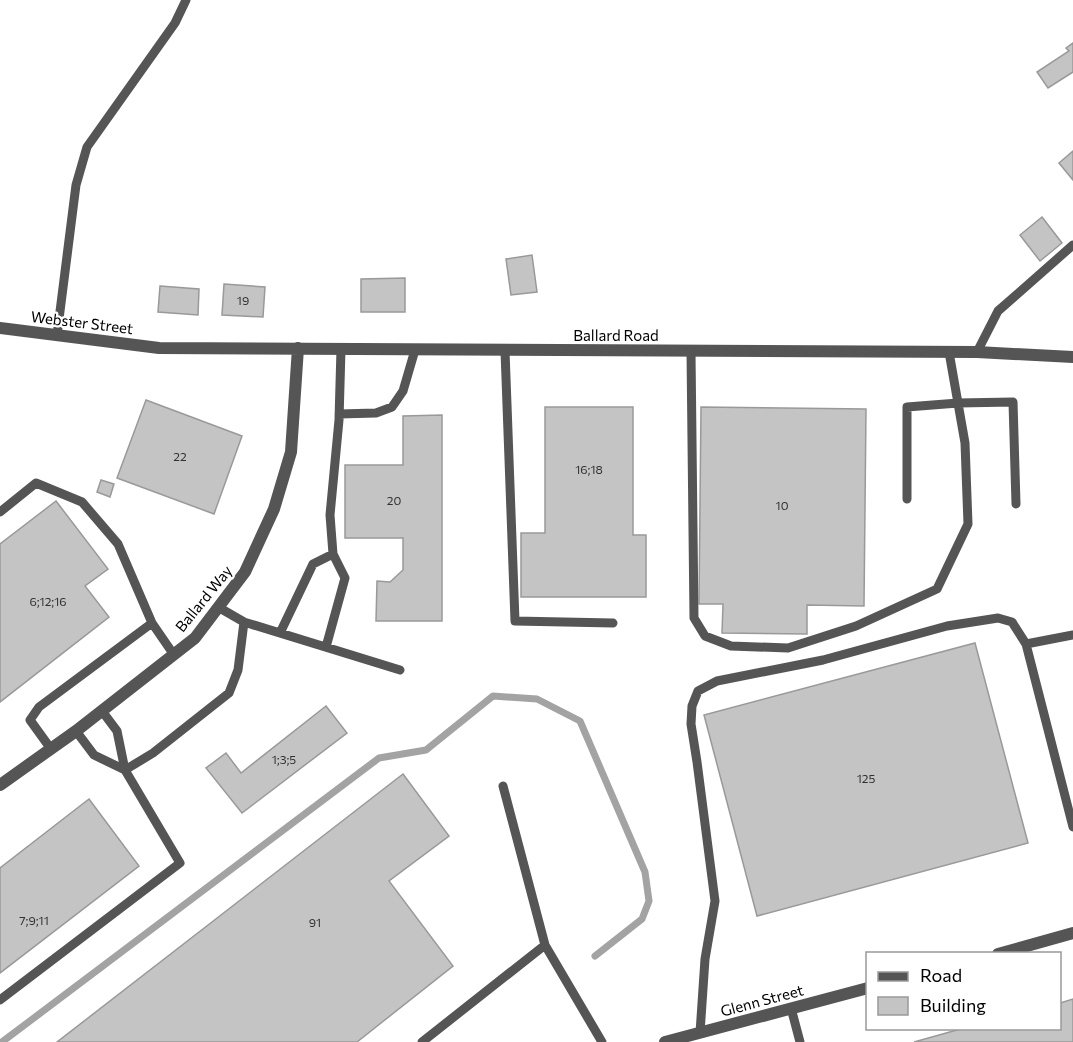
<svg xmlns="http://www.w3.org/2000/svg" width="1073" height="1042" font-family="Commissioner,sans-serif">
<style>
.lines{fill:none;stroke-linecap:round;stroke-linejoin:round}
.stream{stroke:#a3a3a3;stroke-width:7}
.building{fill:#c4c4c4;stroke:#999;stroke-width:1.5}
.service{stroke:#555;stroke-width:9}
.minor{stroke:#555;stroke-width:12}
.labels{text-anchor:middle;stroke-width:4.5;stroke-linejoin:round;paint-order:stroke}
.number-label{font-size:12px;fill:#313131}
.street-label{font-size:15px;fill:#000;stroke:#fff}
</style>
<rect width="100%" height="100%" fill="#fff"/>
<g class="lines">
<path class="stream" d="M2,1042L379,758L426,750L493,696L537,699L580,721L645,872L649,901L642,919L595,956"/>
</g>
<path class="building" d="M1073,43V72L1048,88L1037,72L1069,51L1066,48Z
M1073,151V180L1059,163Z
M1042,217L1062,243L1040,261L1020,235Z
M532,255L537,292L511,295L506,259Z
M405,278V312H361V279Z
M224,284L265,287L263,317L222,315Z
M160,286L199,289L198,315L158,312Z
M146,400L242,436L214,514L117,478Z
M545,407H633V535H646V597H521V533H545Z
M701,407L866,409L864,606L807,605V634L722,633L723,604H699Z
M442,415V621H376L377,581L390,582L403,570V538H345V465H403V416Z
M101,480L114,484L110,497L97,492Z
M56,501L108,569L85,586L109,617L0,702V544Z
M975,643L1028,843L757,916L704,715Z
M326,706L347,733L242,813L206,768L226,753L241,773Z
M403,774L449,836L389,881L453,966L357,1042H57Z
M89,799L139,866L0,973V868Z
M1073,999V1042H914L964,1028H1060V1003Z"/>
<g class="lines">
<path class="service" d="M57,335L76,185L87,147L175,23L186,0
M505,351L515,621L613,623
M691,352L694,618L705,636L731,646L788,648L856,626L937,589L968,524L965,443L949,352
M977,352L998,311L1073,245
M339,414L376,413L392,407L403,391L415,350
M907,499V407L958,403L1013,402L1016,504
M0,512L36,483L82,502L118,544L152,623L174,655
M333,554L330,515L339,420L341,349
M244,622L400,670
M280,633L313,564L333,554L345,578L326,647
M1026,644L1073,635
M76,731L94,755L125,770
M51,749L30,720L39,707L152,623
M125,770L153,753L229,693L238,670L244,622L218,607
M503,786L545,945
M0,1000L180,863L125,770L117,731L102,711
M791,1008L800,1042
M700,1033L705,959L715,901L697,762L691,724L692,706L698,691L717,681L823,660L947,626L998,618L1012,622L1026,644L1073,827
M422,1042L545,945L602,1042"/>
<path class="minor" d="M0,328L159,348L977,352L1073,357
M0,785L76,731L195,638L245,572L274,509L291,452L298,348
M998,954L1073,933
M665,1042L868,988"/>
</g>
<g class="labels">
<g class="number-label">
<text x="243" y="305">19</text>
<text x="180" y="461">22</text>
<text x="589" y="474">16;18</text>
<text x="394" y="505">20</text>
<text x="782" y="510">10</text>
<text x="48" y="606">6;12;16</text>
<text x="284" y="764">1;3;5</text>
<text x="866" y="783">125</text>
<text x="34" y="925">7;9;11</text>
<text x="315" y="927">91</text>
</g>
<g class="street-label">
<text transform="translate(82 323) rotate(7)" y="5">Webster Street</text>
<text x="616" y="341">Ballard Road</text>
<text transform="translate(204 599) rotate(-51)" y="5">Ballard Way</text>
<text transform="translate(762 1001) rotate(-15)" y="5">Glenn Street</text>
</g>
</g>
<rect x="866" y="952" width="195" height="78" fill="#ffffff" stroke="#999999" stroke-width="1.5"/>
<rect x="878" y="972" width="30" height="9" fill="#555555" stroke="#999999" stroke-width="1.5"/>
<text x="920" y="982" font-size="18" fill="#000000">Road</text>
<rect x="878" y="997" width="30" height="18" fill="#c4c4c4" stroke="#999999" stroke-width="1.5"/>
<text x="920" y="1012" font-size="18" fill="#000000">Building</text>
</svg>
